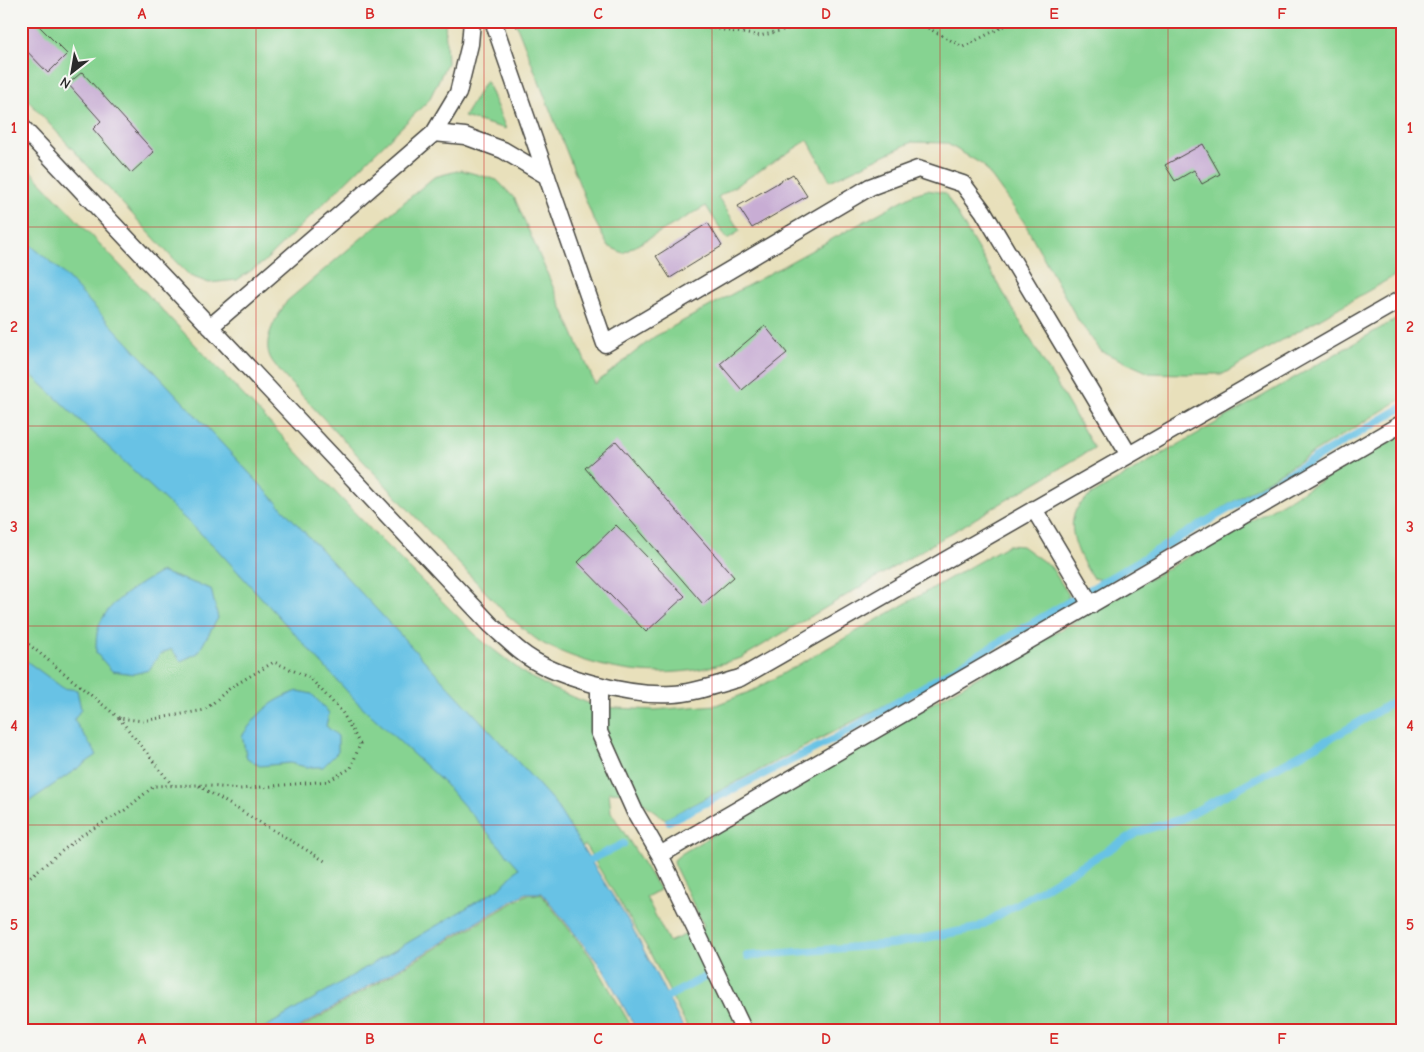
<svg xmlns="http://www.w3.org/2000/svg" width="1424" height="1052" font-family="'Comic Neue',sans-serif">
<style>
.green{fill:#86d391;stroke:#587f5e}
.water{fill:#67c2e5;stroke:#497688}
.lines{fill:none;stroke-linecap:round;stroke-linejoin:round}
.stream{stroke:#67c2e5;stroke-width:8}
.building{fill:#c8add4}
.lane-casing{stroke:#474641;stroke-width:19}
.path{stroke:#474641;stroke-width:3;stroke-dasharray:1 4;stroke-linecap:butt}
.lane{stroke:#fff;stroke-width:16}
.grid{fill:none;stroke:#d62828;stroke-width:1;stroke-opacity:0.55}
.neatline{fill:none;stroke:#d62828;stroke-width:2}
.grid-label{font-size:16px;text-anchor:middle;font-weight:bold;fill:#d62828}
</style>
<rect width="100%" height="100%" fill="#f6f6f2"/>
<filter id="ink" filterUnits="userSpaceOnUse"><feTurbulence type="fractalNoise" baseFrequency=".02" numOctaves="2"/><feDisplacementMap in="SourceGraphic" scale="10" xChannelSelector="R" yChannelSelector="G"/><feConvolveMatrix kernelMatrix="1 2 1 2 8 2 1 2 1" color-interpolation-filters="sRGB"/></filter>
<filter id="wash" filterUnits="userSpaceOnUse"><feTurbulence type="fractalNoise" baseFrequency=".0096" numOctaves="4" result="noise"/><feDisplacementMap in="SourceGraphic" scale="20" xChannelSelector="R" yChannelSelector="G"/><feGaussianBlur stdDeviation="1.12" result="paint"/><feColorMatrix in="noise" values="0 0 0 0 0 0 0 0 0 0 0 0 0 0 0 0 0 1.4 0 .05"/><feComposite in="paint" operator="in"/></filter>
<g filter="url(#wash)">
<rect width="100%" height="100%" fill="#e8e0bb"/>
<path class="green" d="M21,21H445L447,63L429,100L264,262L237,280L209,283L190,276L177,263L21,93Z
M515,21H1403V271L1223,374H1185L1149,373L1101,351L1078,320L1024,222L983,165L946,143L912,142L830,181L808,140L718,197L740,231L727,239L706,206L623,253L608,246L592,216Z
M486,80L506,129L464,117Z
M21,161L375,534L481,640L525,674L553,689L598,707L654,710L716,705L754,690L1008,545L1022,546L1051,567L1069,595L1063,607L1051,619L665,819L630,793L609,792L611,812L660,890L646,897L669,942L704,926L675,867L674,860L681,854L908,717L1403,434V1031H689L649,951L585,845L264,1031H21Z
M461,170L497,180L515,199L595,384L654,337L914,194L927,190L945,193L1094,448L741,658C720,664 699,671 677,672C632,676 584,664 544,644C531,637 519,624 507,615L281,373C278,368 272,362 270,357C262,338 277,317 287,301L434,177Z
M1403,315V398L1105,580L1093,578C1082,563 1066,531 1075,512C1078,505 1085,500 1091,495Z
M541,894L591,957L634,1031H296L526,895Z"/>
<path class="water" d="M21,237L59,269L490,731L554,802L631,925L685,1031H637L603,969L542,893H526L293,1031H259L500,888L519,868L444,783L356,701L215,547L21,365Z
M161,572L211,589L218,618L198,653L181,661L171,649L159,655L149,670L134,674L112,671L96,653C96,647 96,639 97,633C103,603 137,586 161,572Z
M21,657L63,688L77,690L81,709L74,720L97,755L21,807Z
M298,691L312,694L329,713L326,726L338,736V752L323,767H306L290,763L260,766L247,759L242,736C259,712 270,701 298,691Z"/>
<g class="lines">
<path class="stream" d="M669,821L834,739L1403,407
M590,860L623,844
M747,956L893,944L977,928L1138,832L1181,819L1353,726L1403,696
M667,997L709,975"/>
</g>
<g id="blocks">
<path class="building" d="M21,21H34L67,54L48,73L21,45Z
M82,72L154,152L131,173L93,129L101,121L68,84Z
M1203,144L1220,174L1202,184L1194,170L1175,181L1165,165Z
M793,174L807,196L752,228L738,206Z
M708,223L722,246L670,278L656,256Z
M765,326L787,353L742,390L720,364Z
M616,441L734,577L703,604L585,468Z
M616,525L685,596L646,632L578,562Z"/>
</g>
</g>
<g filter="url(#ink)">
<use href="#blocks" fill-opacity="0" stroke="#474641" stroke-width="1"/>
<g class="lines">
<defs>
<path id="lane" d="M493,21L605,344L870,187L918,169L963,184L983,211L1129,455
M21,126L491,625C501,634 510,643 520,651C553,678 630,697 673,694C695,693 718,684 740,678L1403,298
M434,133L458,93L470,44L472,21
M210,327L434,133L465,136L503,150L547,176
M1034,509L1091,605
M599,685V732L635,812L660,855L744,1031
M660,855L1403,423"/>
</defs>
<use href="#lane" class="lane-casing"/>
<path class="path" d="M669,21L760,36L819,21
M915,21L963,47L1014,21
M516,26L533,21
M21,638L119,718L143,721L205,710L230,688L274,662L310,678L342,712L360,744L351,768L328,781L240,789L199,785L154,786L125,810L82,835L21,884
M119,718L172,785
M199,786L325,861"/>
<use href="#lane" class="lane"/>
</g>
</g>
<path class="grid" d="M256,21V1031M484,21V1031M712,21V1031M940,21V1031M1168,21V1031M21,227H1403M21,426H1403M21,626H1403M21,825H1403"/>
<rect width="1424" height="1052" fill="none" stroke="#f6f6f2" stroke-width="55"/>
<g transform="translate(72 72) rotate(211)" stroke="#f6f6f2" stroke-width="4" paint-order="stroke">
<path d="M0-4L9 19L0 12L-9 19Z" fill="#2b2b2b"/>
<text y="-8" font-size="14" font-weight="bold" text-anchor="middle" fill="#2b2b2b">N</text>
</g>
<rect x="28" y="28" width="1368" height="996" class="neatline"/>
<g class="grid-label">
<text x="142" y="19">A</text>
<text x="370" y="19">B</text>
<text x="598" y="19">C</text>
<text x="826" y="19">D</text>
<text x="1054" y="19">E</text>
<text x="1282" y="19">F</text>
<text x="14" y="133">1</text>
<text x="1410" y="133">1</text>
<text x="14" y="332">2</text>
<text x="1410" y="332">2</text>
<text x="14" y="532">3</text>
<text x="1410" y="532">3</text>
<text x="14" y="731">4</text>
<text x="1410" y="731">4</text>
<text x="14" y="930">5</text>
<text x="1410" y="930">5</text>
<text x="142" y="1044">A</text>
<text x="370" y="1044">B</text>
<text x="598" y="1044">C</text>
<text x="826" y="1044">D</text>
<text x="1054" y="1044">E</text>
<text x="1282" y="1044">F</text>
</g>
</svg>
